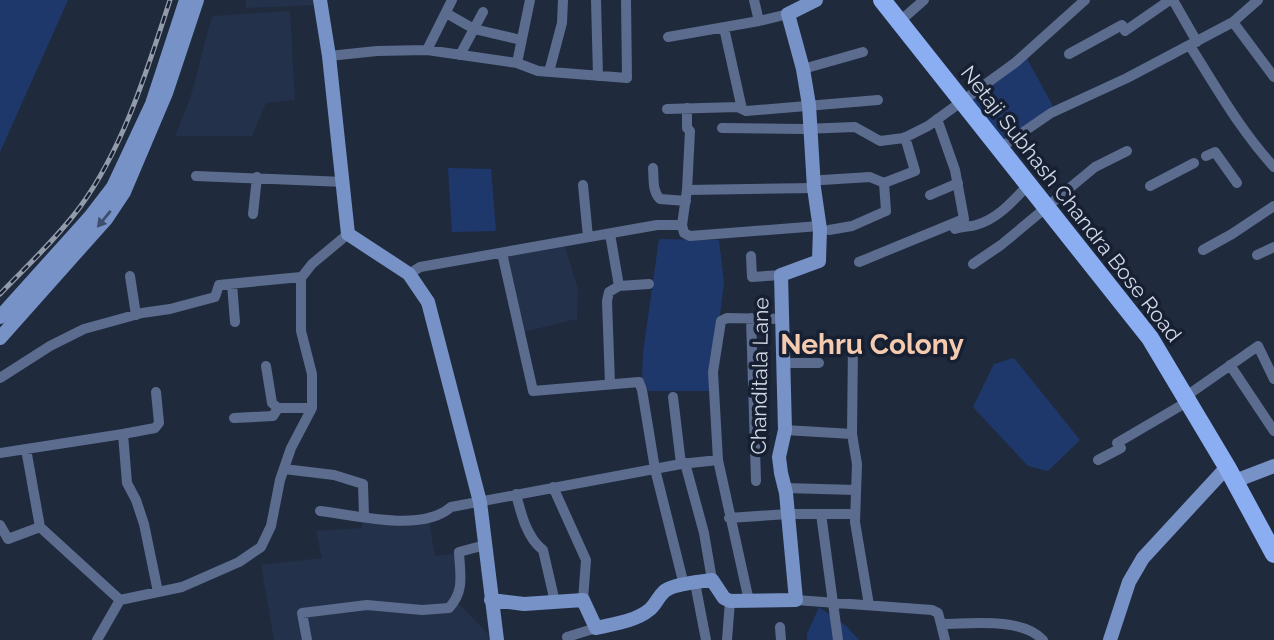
<svg xmlns="http://www.w3.org/2000/svg" width="1274" height="640" font-family="Raleway,sans-serif">
<style>
.built{fill:#24314a}
.green{fill:#1f386c}
.lines{fill:none;stroke-linecap:round;stroke-linejoin:round}
.street{stroke:#5b6c8e;stroke-width:10}
.secondary{stroke:#7692c7;stroke-width:14}
.primary{stroke:#8baef3;stroke-width:18}
.rail-casing{stroke:#929baa;stroke-width:5}
.rail{stroke:#172032;stroke-width:2.5;stroke-dasharray:8;stroke-linecap:butt}
.oneway{fill:#3d4e6e}
.labels{text-anchor:middle;stroke-width:7;stroke-linejoin:round;paint-order:stroke}
.street-label{font-size:21px;fill:#d1d8e5;stroke:#172032}
.district-label{font-size:28px;font-weight:bold;fill:#f5cbb0;stroke:#172032}
</style>
<rect width="100%" height="100%" fill="#202a3d"/>
<path class="built" d="M246,0H319V5L246,8Z
M290,11L295,100L266,103L252,136H175L190,99L212,16Z
M564,244L578,289L577,319L523,332L505,254Z
M364,519L429,521L435,556L457,553L459,584L453,598L494,640H274L261,565L322,558L316,531L361,528Z"/>
<path class="green" d="M0,0H68L0,152Z
M1026,57L1054,108L1002,144L966,101Z
M448,168L491,169L496,231L452,232Z
M659,239L719,240L724,283L712,376L713,391H649L642,380L643,353Z
M1014,358L1080,440L1048,471L1028,466L973,407L994,364Z
M819,607L846,626L859,640H807V634Z"/>
<g class="lines">
<path class="street" d="M596,0L598,76
M754,0L759,21
M1173,0L1197,42
M446,13L474,29L521,40
M899,22L924,0
M1233,22L1274,77
M724,28L742,109
M668,37L759,21L788,14
M1190,46C1217,88 1240,130 1274,167
M427,50L452,0
M1069,54L1122,25L1125,31L1170,0
M460,55L483,12
M329,56L377,51L427,50L517,63L538,71L627,78L626,0
M517,63L530,0
M803,69L863,52
M549,72L562,23L563,0
M687,108V128L690,131L687,190L682,225L684,233L690,236L819,226
M667,109L738,107L746,111L878,100
M722,128L803,129L855,127L880,141L904,138L928,126L1016,62L1085,0
M1000,148L1051,113L1127,78L1233,22L1258,0
M1206,156L1215,152L1237,183
M653,168C654,179 652,191 660,199L686,201
M196,176L344,182
M822,180L870,177L884,183
M583,185L588,237
M1150,186L1194,163
M687,190L814,188
M930,195L958,183
M253,214L257,177
M955,229C962,226 969,227 976,225C998,219 1014,200 1029,184
M829,230L852,226L886,211L884,183L915,171L905,137
M610,234L619,286
M1203,250L1232,234L1274,206
M502,253L533,391L639,382L642,390L655,469L684,585
M1257,255L1274,247
M751,256L752,277L781,275
M859,262L964,219L955,170L937,119
M973,264L1001,245L1095,167L1127,151
M409,274L420,267L657,225H682
M130,276L136,315
M232,284L235,322
M751,318L756,481
M853,344L852,434L857,464L855,522L869,605
M783,363H819
M1230,365L1274,431
M266,366L272,403L278,408
M0,378L50,346L84,329L142,313L170,309L215,297L219,285L301,277
M610,384L607,301L609,292L619,286L649,284
M673,397L681,464
M234,418L273,416L278,408H312
M785,430L852,434
M123,434L155,428L159,423L156,392
M26,449L40,527
M0,453L123,434L127,483L136,500L144,524L158,592
M1098,460L1121,448L1117,443L1187,402L1192,392L1258,346L1274,379
M685,463L704,533L712,580
M284,469L334,475L363,484L364,516
M553,487L586,560L583,600
M785,488L856,490
M516,494C521,514 527,538 543,550L555,602
M320,511C356,515 422,533 451,507L681,464L718,460
M821,514L838,640
M729,518L788,514H855
M0,525L8,539L40,527L120,600
M695,583L706,640
M796,600L932,610L938,613L941,624C971,624 1022,617 1043,640
M749,601L718,460L713,372L721,321L727,318L783,319
M941,624L945,640
M780,627L781,640
M97,640L120,600L182,587L239,562L261,547L271,526L280,480L291,448L312,408V374L301,331V278L312,264L348,234
M307,640L302,613L367,605L422,610L449,608C465,591 460,574 459,552L485,545
M568,640L567,637L596,628
M727,640L730,601"/>
<path class="secondary" d="M320,0L329,56L348,234L409,274L428,302L480,502L497,640
M0,317L90,217L113,187L152,104L186,0
M0,338L106,219L124,192L166,93L197,0
M1235,481L1274,466
M491,600L524,604L583,600L596,628C613,624 636,621 649,610C657,604 659,593 668,589C680,583 698,582 712,580L724,598L730,601L796,600L786,493L781,473L779,457L785,430L781,275L819,261L820,229L814,188L809,105L803,69L788,14L816,0
M1110,640L1129,582L1143,558L1227,467"/>
<path class="primary" d="M882,0L1150,338L1227,467L1274,554"/>
<defs>
<path id="rail" d="M0,294C27,266 57,238 80,207C124,147 147,70 170,0"/>
</defs>
<use href="#rail" class="rail-casing"/>
<use href="#rail" class="rail"/>
</g>
<defs><path id="oneway-solid" d="M-6-.8H1V-3.2L6.5 0L1 3.2V.8H-6Z" transform="scale(1.75)"/></defs>
<use class="oneway" href="#oneway-solid" transform="translate(104 219) rotate(129)"/>
<g class="labels">
<g class="street-label">
<text transform="translate(1071 204) rotate(52)" y="7">Netaji Subhash Chandra Bose Road</text>
<text transform="translate(760 376) rotate(-89)" y="7">Chanditala Lane</text>
</g>
<g class="district-label">
<text x="872" y="354">Nehru Colony</text>
</g>
</g>
</svg>
